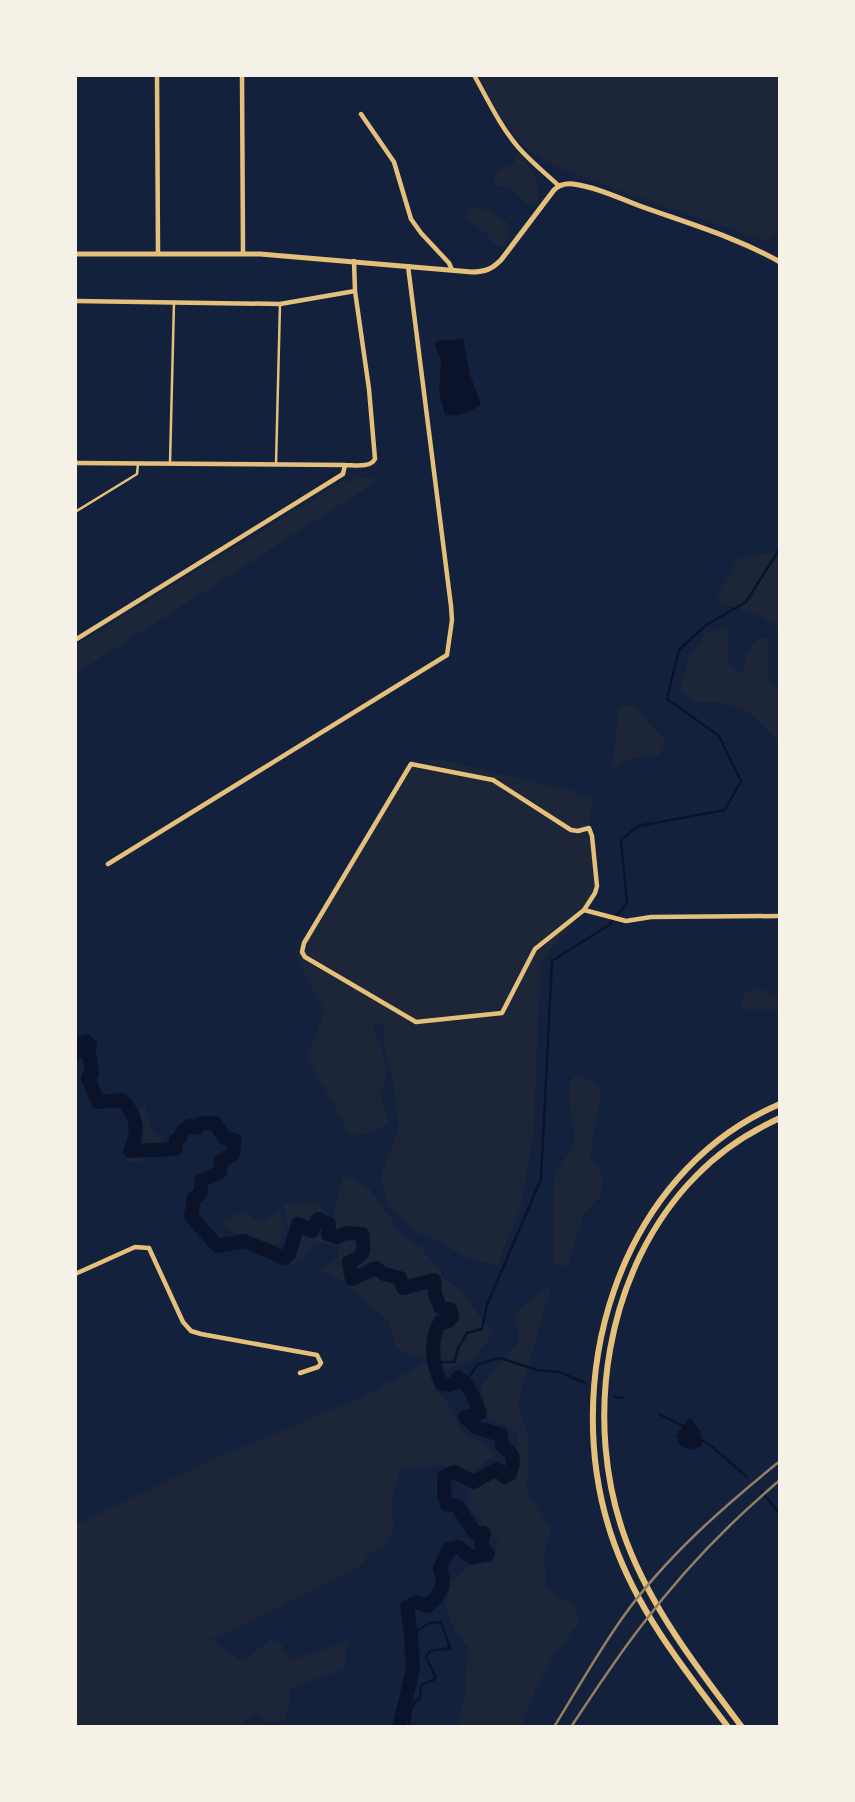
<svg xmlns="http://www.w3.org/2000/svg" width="855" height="1802" font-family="Raleway,sans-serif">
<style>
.green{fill:#1d2539}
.water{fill:#0b132b}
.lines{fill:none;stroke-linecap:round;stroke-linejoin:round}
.stream{stroke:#0b132b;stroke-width:2.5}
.river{stroke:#0b132b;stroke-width:14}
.service{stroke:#e5c07b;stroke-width:2.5}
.minor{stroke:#e5c07b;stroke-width:4.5}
.tertiary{stroke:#e5c07b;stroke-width:5}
.secondary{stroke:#e5c07b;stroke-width:6}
.rail{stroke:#918062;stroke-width:2.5}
</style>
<rect width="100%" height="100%" fill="#14213d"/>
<path class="green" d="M478,75H780V232L765,241C708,219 649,203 592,180C572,172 547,165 529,150C506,131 492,102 478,75Z
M520,153C529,168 546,186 535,203H526L512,189L492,185L497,171L514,164L516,155Z
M483,208L507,222L509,237L503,247L494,245L487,234L465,219L468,209Z
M351,475L379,480L75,674V646L344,480L346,483L352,479Z
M780,550V627L758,615L715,601L737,559Z
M728,628V663L743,674L746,655L758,637L768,639V677L780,692V739L776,740L750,712L723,703L697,702L679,691L688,660L706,633Z
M633,705L666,741L659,755L632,758L612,769L619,707Z
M439,759L577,792L572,794L592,798L589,828L597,886L584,910L541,961L533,1138L520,1210L497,1266L461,1255L438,1240L419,1234L389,1207L380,1178L398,1130L395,1092L385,1048L383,1024L372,1023L381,1048L387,1072L380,1095L389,1123L374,1132L351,1136L306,1056L325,1012L297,958L304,943L411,764L546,789L432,765L425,761Z
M758,988L780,998V1009H741L742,999L747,991Z
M576,1075L594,1082L601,1093L590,1157L603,1176L601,1195L583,1215L568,1266L553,1263L554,1178L575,1140L569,1101V1083Z
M145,1106L151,1131L163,1138L140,1163L128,1161L139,1108Z
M343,1174L370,1189L403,1236L420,1247L437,1266L444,1278L462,1291L481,1318L495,1332L470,1362L448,1368L429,1361L435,1389L451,1407L461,1431L483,1444L498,1454L485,1462L474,1471L452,1466L401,1468L391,1499L394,1526L385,1548L369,1554L360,1567L221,1636L211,1639L243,1662L271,1639L282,1644L284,1651L292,1660L348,1641L344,1669L290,1688V1702L284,1720L267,1723L259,1713L243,1722L245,1727H75V1525L214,1459L362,1397L428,1361L397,1349L388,1321L344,1282L327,1273L317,1271L338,1258L339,1246L314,1242L303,1260L289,1265L287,1219L282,1204L317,1203L333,1220Z
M280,1211L285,1232L277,1246L237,1236L221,1221L243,1212L260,1222Z
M552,1284L518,1401L529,1442L527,1489L551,1532L543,1555L547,1588L575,1607L580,1621L551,1660L529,1703L521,1727H457L465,1693L468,1647L454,1629L445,1606L452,1583L468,1567L492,1562L498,1541L468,1506L469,1483L505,1477C517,1468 516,1446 517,1432L487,1417L481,1386L519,1341L515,1312Z"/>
<path class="water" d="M463,339L470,375L481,404C472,412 456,417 445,415L439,392L441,361L435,345L437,341Z
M690,1418L700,1430L702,1446L691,1450L681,1446L676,1435Z"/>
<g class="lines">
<path class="stream" d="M435,1362H455L457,1350L467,1333L482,1329L487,1305L541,1179L552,961L609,925L627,903L621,840L638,826L725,810L741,781L719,736L667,699L679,650L706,625L746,602L780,548
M467,1385L469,1377L478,1364L500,1358L537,1370L559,1372L585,1383
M615,1397L624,1398
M659,1414L685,1427
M701,1440L709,1444L747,1477
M761,1491L780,1514
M409,1727C410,1714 409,1706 420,1698L421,1685L435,1679V1676L426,1657L430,1651L450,1648L441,1622L430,1623L411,1634"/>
<path class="river" d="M75,1054L79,1050L81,1043L86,1041L90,1045L88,1052L90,1059L92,1074L88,1078L98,1102L122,1100C137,1116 140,1131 130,1151L176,1149V1140L181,1137L182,1132L190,1126L197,1128L201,1123H215L224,1138L235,1140L233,1154L221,1161L220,1172L201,1181V1193L194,1198L191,1216L217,1246L244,1241L285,1258L289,1255L298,1224L312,1231L318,1219L329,1224L328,1234L337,1237L346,1233L362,1234C364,1251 366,1255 349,1262L352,1279L376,1268L384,1274L400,1278L403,1288L434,1280L435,1294L440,1307L450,1309L452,1317L447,1322L441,1321C429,1339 432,1366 442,1384L449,1385L456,1383L458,1377C470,1385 475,1401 480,1413L465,1417L477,1428L501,1435L502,1445L512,1455L513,1463L510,1474L505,1477L497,1469L474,1482L454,1472L444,1477V1495L447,1504L457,1506L475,1533H484L481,1545L488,1554L471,1557L458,1547L449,1549L440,1568L443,1579L442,1586L436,1598L427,1606L417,1602L407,1607L411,1634L413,1670L399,1727"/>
<path class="service" d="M170,463L174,302
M276,464L280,304
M75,512L137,474L138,464"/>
<path class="minor" d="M157,75L158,253
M242,75L243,253
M474,75C488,100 500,126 518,147C530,161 545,173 559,186
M361,114L394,162L411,219L421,233L449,263L452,270
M75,301L280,304L355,291
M75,463L345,465C355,465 370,468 375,459L369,389L355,291L354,261
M75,640L343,474L345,465
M411,764L493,780L571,830L578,831L589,828L592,836L597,886L595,893L584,910L535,949L502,1013L416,1022L305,957L302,952L304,943Z
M108,864L447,655L452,620L451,606L408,266
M584,910L626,921L651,917L780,916
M75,1274L135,1247L149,1248L183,1322L191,1331L201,1334L317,1355L321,1363L318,1367L300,1373"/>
<path class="tertiary" d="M75,254H260L472,272C485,272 492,269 501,260L554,190C559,185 565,183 573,184C596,187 619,198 640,206C687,223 736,237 780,262"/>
<path class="secondary" d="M728,1727C684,1669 639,1613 614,1543C557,1384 616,1174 780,1104
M742,1727C698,1669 653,1611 627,1543C581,1423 605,1267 697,1175C720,1151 749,1132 780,1118"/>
<path class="rail" d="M554,1727C577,1690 598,1652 623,1617C665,1558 724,1506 780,1461
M571,1727C594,1692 617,1657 642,1625C682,1572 729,1523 780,1480"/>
</g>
<rect width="855" height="1802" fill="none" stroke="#f6f1e7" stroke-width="154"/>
</svg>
